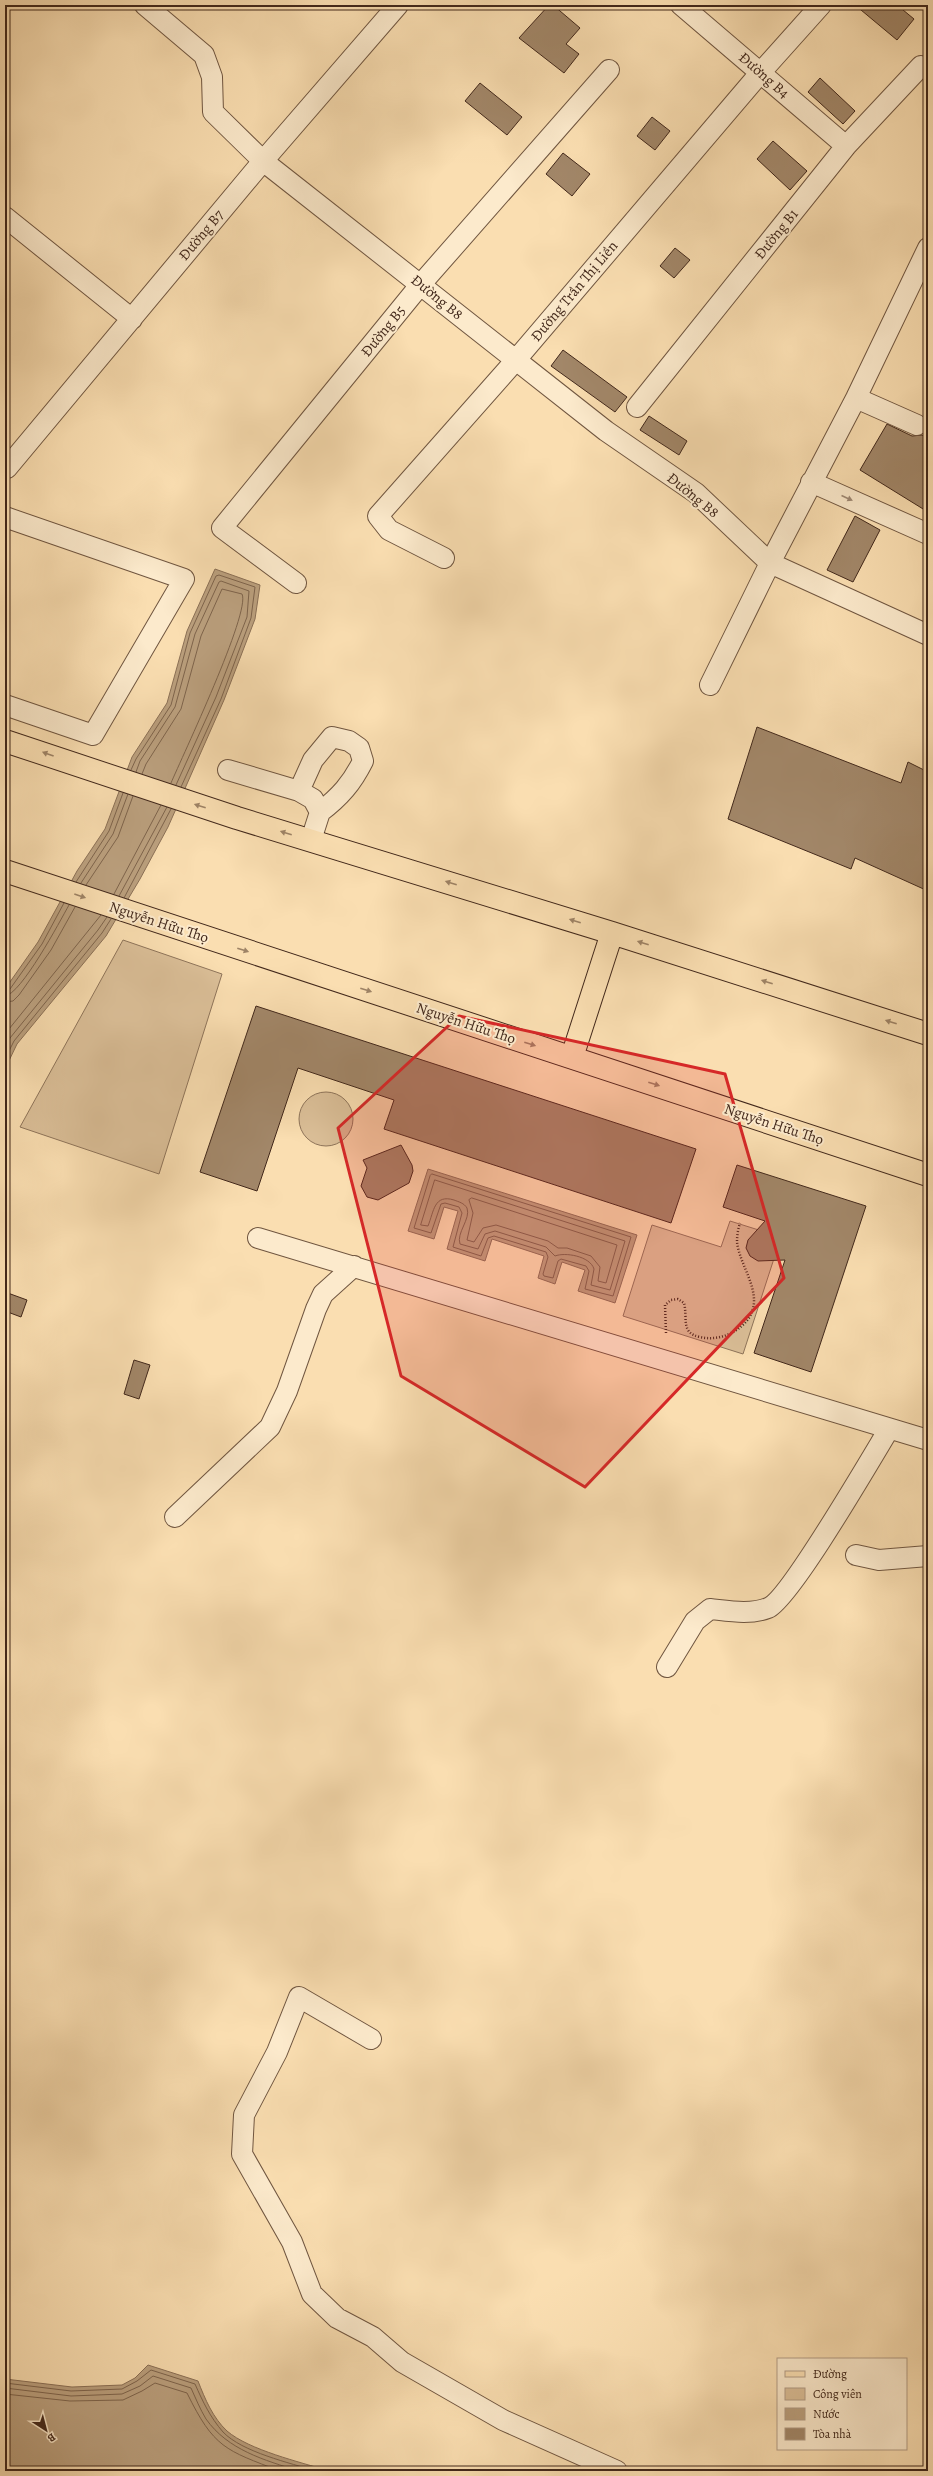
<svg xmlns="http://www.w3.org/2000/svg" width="933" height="2476" font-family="Alegreya,serif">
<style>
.green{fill:#dbbf98;stroke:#8e745a}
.water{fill:#bba07e;stroke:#8b7056}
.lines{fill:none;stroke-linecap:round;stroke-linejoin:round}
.shore{stroke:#7e644c;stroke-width:1}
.building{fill:#a28769;stroke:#42281b}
.minor-casing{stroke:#705640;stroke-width:22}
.major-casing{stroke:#42281b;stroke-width:24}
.path{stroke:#42281b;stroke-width:2.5;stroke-dasharray:1 2;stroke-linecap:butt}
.minor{stroke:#fceacc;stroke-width:20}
.major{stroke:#fadeb1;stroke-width:22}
.oneway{fill:#9f8974}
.oneway2{fill:#9e8366}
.marked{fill:#d62828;fill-opacity:0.2;stroke:#d62828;stroke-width:3;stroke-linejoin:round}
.labels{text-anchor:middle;stroke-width:4;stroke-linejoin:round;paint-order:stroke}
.street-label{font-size:15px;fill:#42281b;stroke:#fceacc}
</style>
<rect width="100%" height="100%" fill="#fadeb1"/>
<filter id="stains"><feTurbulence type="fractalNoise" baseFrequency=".005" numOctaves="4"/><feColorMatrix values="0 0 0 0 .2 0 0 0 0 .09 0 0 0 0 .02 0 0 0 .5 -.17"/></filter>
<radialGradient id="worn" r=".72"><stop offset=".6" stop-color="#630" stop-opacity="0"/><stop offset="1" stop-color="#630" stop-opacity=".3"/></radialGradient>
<path class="green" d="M123,940L222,974L159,1174L20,1127Z
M299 1119a27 27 0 1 1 54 0a27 27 0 1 1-54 0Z
M730,1221L781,1237L743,1354L623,1316L652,1225L721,1247Z"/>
<path class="water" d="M215,569L260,585L255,619L224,700L168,827L140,879L106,936L17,1044L5,1069V989L38,942L77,871L105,829L132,757L167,703L187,631Z
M428,1169L637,1235L615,1303L578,1291L585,1270L562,1262L555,1284L538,1278L544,1256L492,1239L485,1261L447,1249L458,1211L444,1207L434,1239L408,1231Z
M148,2365L198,2381C205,2399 213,2418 227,2431C249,2450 300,2462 329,2471H5V2379L72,2387L122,2385L135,2378Z"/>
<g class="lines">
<path class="shore" d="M131,770L136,759L171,705L190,633L216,576L219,575L255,587L251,618L221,699L181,787
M136,772L140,761L175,707L195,634L219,582L221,581L249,591L247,617L216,697L176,785
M142,774L146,764L181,709L201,636L222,589L242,594C251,612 182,757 171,783
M76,882L109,831L123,793
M81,883L113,834L128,794
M86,885L118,837L133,796
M114,894L161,805
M119,896L167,807
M124,898L171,809
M5,991L10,989L42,944L64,903
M5,996C21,995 60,921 69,905
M5,1002L13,1001L19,995L51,950L75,907
M5,1034L101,915
M5,1048L10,1038L98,930L107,917
M5,1059L14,1041L102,933L111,919
M432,1174L631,1237L613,1296L585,1289L589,1271L586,1266L561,1259L558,1261L553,1278L544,1276L543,1274L548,1257L546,1252L494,1236L488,1238L481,1256L453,1247L462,1213L459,1207L445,1203L441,1204L431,1233L414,1228L430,1176Z
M435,1180L625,1241L610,1290L591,1285L594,1269C590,1256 565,1252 555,1256L546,1247L495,1231L485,1234L478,1249L460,1244C456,1233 471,1219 467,1208C464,1203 459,1202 454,1200C434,1194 434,1211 428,1226L421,1225Z
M472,1198L617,1245L606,1283L598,1281L600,1267L591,1256L567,1248H558L548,1241L496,1225L483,1228L474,1242L467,1240L473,1213L469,1200Z
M5,2383L71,2391L122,2389L137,2381L151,2370L195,2384C203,2402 210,2417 223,2432C242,2452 290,2463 316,2471
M5,2388L71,2396L122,2394L140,2386L153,2376L191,2388C196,2399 200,2409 206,2419C228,2450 264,2460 299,2471
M5,2394L70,2401L123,2400L142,2391L155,2383L187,2393C214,2448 225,2450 280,2471"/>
</g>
<path class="building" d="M549,5H553L580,28L566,44L579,54L564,73L519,38Z
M855,5H897L914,19L897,40Z
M820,78L855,111L843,124L808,92Z
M480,83L522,117L507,135L465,101Z
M652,117L670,131L655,150L637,136Z
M773,141L807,171L790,190L757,159Z
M563,153L590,174L572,196L546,174Z
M675,248L690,260L674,278L660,266Z
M563,350L627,397L615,412L551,366Z
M649,416L687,441L679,455L640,430Z
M887,424L912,436L922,435L928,439V512L860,470Z
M855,516L880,530L853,582L827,570Z
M757,727L901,783L908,762L928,772V891L855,858L851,869L728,819Z
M256,1006L696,1149L671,1223L384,1129L394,1100L298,1068L257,1191L200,1172Z
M401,1145L412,1165L413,1171L409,1183L378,1200L367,1197L361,1186L367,1168L363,1160Z
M737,1165L866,1206L811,1372L754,1353L785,1260L758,1261L750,1256L746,1248L748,1240L765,1221L723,1207Z
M5,1292L27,1300L21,1317L5,1311Z
M134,1360L150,1365L139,1399L124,1394Z"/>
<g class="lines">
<defs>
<path id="minor" d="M145,5L204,55L212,77L213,112L263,161L606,431L696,493L770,563L928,635
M681,5L846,146
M5,217L132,319
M856,398L917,425
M637,407L846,146L921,66
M7,468L263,161L398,5
M811,482L928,534
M5,517L184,579L93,735L5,705
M444,558L389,530L378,516L515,361L761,72L821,5
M296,583L222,528L421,284L609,70
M710,685L770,563L856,398L928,248
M228,770L299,791L313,799L320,812L311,840
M299,791L313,760L332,737L349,741L359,748L363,761C352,783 340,797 320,812
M258,1238L928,1440
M175,1517L270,1427L287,1391L316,1309L323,1294L354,1266
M856,1555L879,1560L928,1556
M667,1667L695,1621L710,1609C729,1611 750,1615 768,1608C789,1600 872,1457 889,1429
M371,2039L299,1997L277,2052L244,2115L242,2154L292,2242L312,2294L337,2318L373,2337L402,2362L503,2420L617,2471"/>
<path id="major" d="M5,741L237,818L612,933L928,1034
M5,871L928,1175
M572,1057L612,933"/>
</defs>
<use href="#minor" class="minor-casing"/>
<use href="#major" class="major-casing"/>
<path class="path" d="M666,1333L665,1305L671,1300L678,1299L684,1303C688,1318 680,1333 700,1337C712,1340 725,1337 735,1331C775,1305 740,1271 737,1242C737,1236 738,1229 740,1223"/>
<use href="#minor" class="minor"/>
<use href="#major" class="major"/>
</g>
<defs><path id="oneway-solid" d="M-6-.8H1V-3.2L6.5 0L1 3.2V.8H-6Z"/></defs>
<use class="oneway" href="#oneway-solid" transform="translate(847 498) rotate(24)"/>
<g class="oneway2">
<use href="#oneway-solid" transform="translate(48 754) rotate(-160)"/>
<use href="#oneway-solid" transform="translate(200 806) rotate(-162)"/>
<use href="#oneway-solid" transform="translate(286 833) rotate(-163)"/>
<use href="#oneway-solid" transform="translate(451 883) rotate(-163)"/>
<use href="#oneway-solid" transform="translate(80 896) rotate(19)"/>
<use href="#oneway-solid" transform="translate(575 921) rotate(-163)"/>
<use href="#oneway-solid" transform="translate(643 943) rotate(-162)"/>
<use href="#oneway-solid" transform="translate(243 950) rotate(18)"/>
<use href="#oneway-solid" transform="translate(767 982) rotate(-162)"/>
<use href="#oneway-solid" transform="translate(366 990) rotate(18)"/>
<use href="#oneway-solid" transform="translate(891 1022) rotate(-162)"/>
<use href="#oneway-solid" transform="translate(530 1044) rotate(18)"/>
<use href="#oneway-solid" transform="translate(654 1084) rotate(18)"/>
</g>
<path class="marked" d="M459,1016L725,1074L784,1278L585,1487L401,1376L338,1128Z"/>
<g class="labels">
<g class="street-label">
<text transform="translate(764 75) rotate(41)" y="5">Đường B4</text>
<text transform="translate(776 234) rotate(-51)" y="5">Đường B1</text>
<text transform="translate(201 235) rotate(-50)" y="5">Đường B7</text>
<text transform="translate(574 291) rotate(-50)" y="5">Đường Trần Thị Liền</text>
<text transform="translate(437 297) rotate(39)" y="5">Đường B8</text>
<text transform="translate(383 331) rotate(-51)" y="5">Đường B5</text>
<text transform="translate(693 495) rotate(39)" y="5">Đường B8</text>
<text transform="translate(159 922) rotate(18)" y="5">Nguyễn Hữu Thọ</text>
<text transform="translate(466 1023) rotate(18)" y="5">Nguyễn Hữu Thọ</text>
<text transform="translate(774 1124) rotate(18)" y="5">Nguyễn Hữu Thọ</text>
</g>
</g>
<rect width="933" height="2476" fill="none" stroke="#fadeb1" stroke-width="20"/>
<rect x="6" y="6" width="921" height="2464" fill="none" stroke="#42281b" stroke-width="2"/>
<rect x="10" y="10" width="913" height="2456" fill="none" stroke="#42281b"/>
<rect x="777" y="2358" width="130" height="92" fill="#fceacc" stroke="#b29c85"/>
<rect x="785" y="2371" width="20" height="6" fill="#fadeb1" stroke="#b29c85"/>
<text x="813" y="2378" font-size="12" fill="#42281b">Đường</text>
<rect x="785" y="2388" width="20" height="12" fill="#dbbf98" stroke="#b29c85"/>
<text x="813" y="2398" font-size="12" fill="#42281b">Công viên</text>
<rect x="785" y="2408" width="20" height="12" fill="#bba07e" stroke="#b29c85"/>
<text x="813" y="2418" font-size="12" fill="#42281b">Nước</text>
<rect x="785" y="2428" width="20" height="12" fill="#a28769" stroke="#b29c85"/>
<text x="813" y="2438" font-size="12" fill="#42281b">Tòa nhà</text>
<g transform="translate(46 2430) rotate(144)" stroke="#fceacc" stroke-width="3" paint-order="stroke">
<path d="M0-3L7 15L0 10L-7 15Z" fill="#42281b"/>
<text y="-6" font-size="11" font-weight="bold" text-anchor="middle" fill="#42281b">B</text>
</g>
<rect width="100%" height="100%" filter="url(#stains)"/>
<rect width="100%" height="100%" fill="url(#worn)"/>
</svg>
